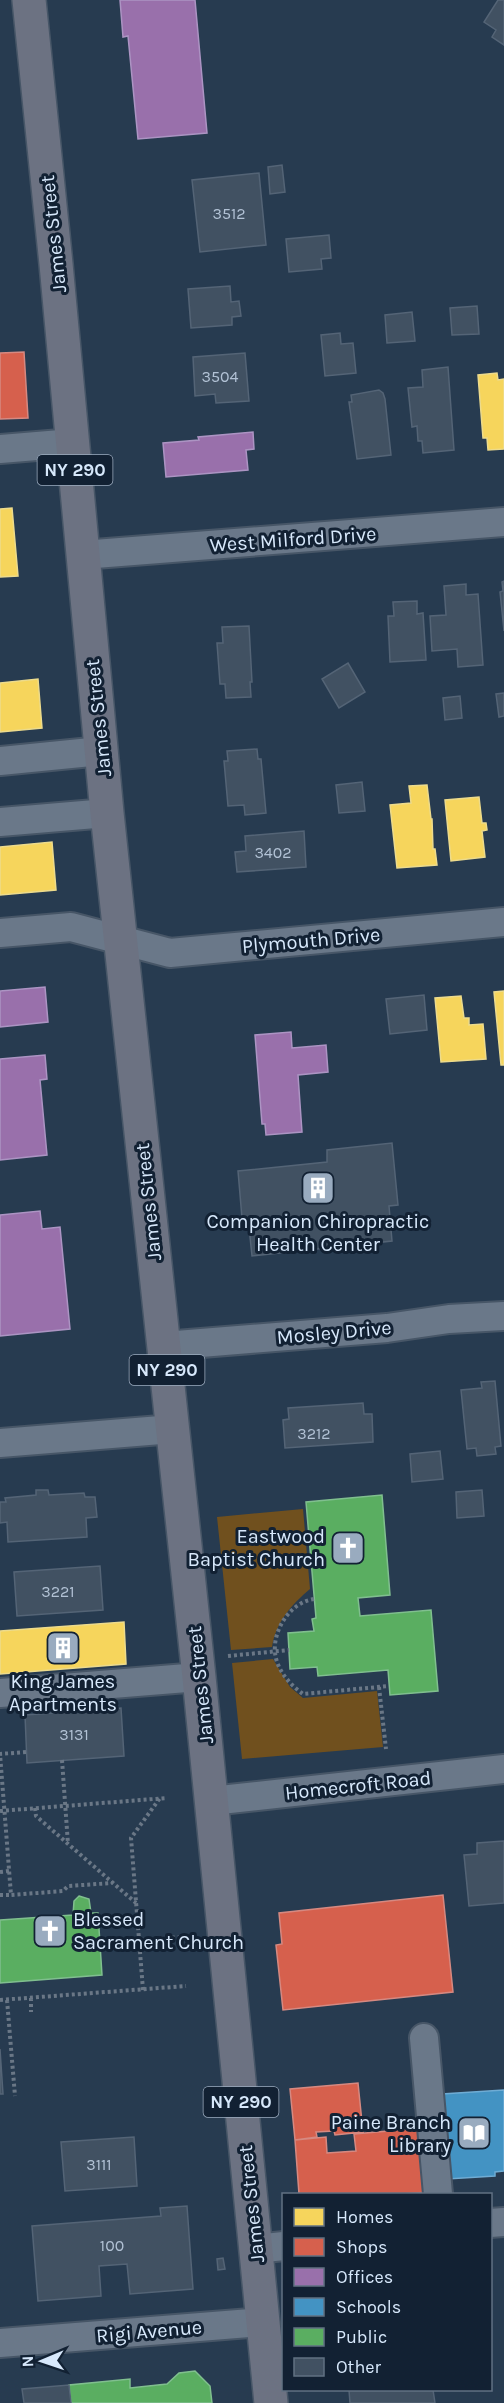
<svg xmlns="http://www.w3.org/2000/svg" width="504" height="2403" font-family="Karla,sans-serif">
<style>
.green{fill:#70501e}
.homes{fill:#f6d55c;stroke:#eddb8c;stroke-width:1.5}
.shops{fill:#d6604d;stroke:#d68981;stroke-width:1.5}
.offices{fill:#9970ab;stroke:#ac94c3;stroke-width:1.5}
.schools{fill:#4393c3;stroke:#6facd4;stroke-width:1.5}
.public{fill:#5aae61;stroke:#80bf8f;stroke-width:1.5}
.building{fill:#415162;stroke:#546476;stroke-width:1.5}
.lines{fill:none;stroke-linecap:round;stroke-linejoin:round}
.minor-casing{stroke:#475667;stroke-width:32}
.major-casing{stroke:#475667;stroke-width:36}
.path{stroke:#6a7786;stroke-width:4;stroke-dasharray:3 3;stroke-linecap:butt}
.minor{stroke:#6a7889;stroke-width:28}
.major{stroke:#6c7282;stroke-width:33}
.labels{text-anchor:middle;stroke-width:6;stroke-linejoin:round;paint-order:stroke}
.number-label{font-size:16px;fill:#b2c2d5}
.shield{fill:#122133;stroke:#9cacbf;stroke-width:1.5}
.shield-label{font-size:18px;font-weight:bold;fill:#d7e8fb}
.street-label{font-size:20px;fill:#d7e8fb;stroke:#122133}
.poi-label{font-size:20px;fill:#d7e8fb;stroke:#122133}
</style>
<rect width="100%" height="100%" fill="#273b50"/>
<path class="green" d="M303,1509L310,1589C291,1605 276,1622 272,1647L231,1650L217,1517Z
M273,1659L290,1687L303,1698L377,1691L383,1747L242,1759L232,1663Z"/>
<path class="homes" d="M497,373L498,380L504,379V449L488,450L487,438H483L478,375Z
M12,508L18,576L0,577V509Z
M38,679L42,728L0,732V683Z
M427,785L431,819H432L433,849H435L437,865L397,868L390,805L411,803L409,786Z
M479,797L482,823H486L487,830L482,831L485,857L451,861L445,800Z
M52,842L56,890L0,895V847Z
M504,991V1065H501L494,992Z
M461,996L464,1018H469V1025L483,1024L486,1059L441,1062L435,998Z
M124,1622L126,1664L0,1674V1631Z"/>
<path class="shops" d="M24,352L28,418L0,419V353Z
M443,1895L453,1992L283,2010L276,1945L282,1944L279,1913Z
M358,2083L363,2132L335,2135L334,2131L316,2132L317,2137L295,2140L290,2089Z
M423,2128L429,2192L402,2194H299L295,2140L326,2137L327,2153L356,2151L354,2134Z"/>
<path class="offices" d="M120,0H195L207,133L138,139L128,36L123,37Z
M253,432L254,449L246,450L248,470L166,477L163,443L199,440L198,437Z
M45,987L48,1022L0,1027V991Z
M291,1032L292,1048L326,1045L328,1072L298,1075L302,1132L266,1135L265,1124H262L255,1035Z
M45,1055L47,1079L40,1080L47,1155L0,1160V1059Z
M40,1211L42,1229L60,1227L70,1329L0,1336V1215Z"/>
<path class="schools" d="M504,2090V2171L495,2172V2176L447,2179L442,2094Z"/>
<path class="public" d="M382,1495L390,1595L358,1598L360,1616L431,1610L438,1691L390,1695L388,1670L318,1676L317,1667L290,1669L288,1633L314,1631L312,1619L316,1618L306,1502Z
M79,1896L89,1899L91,1913H98L102,1975L0,1983V1920L73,1915L74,1901Z
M195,2371L210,2386L212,2403H71L69,2385L130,2379V2388L167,2384L179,2373Z"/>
<path class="building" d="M498,0H504V45L492,37L496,30L484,22Z
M282,165L285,192L270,194L268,167Z
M259,173L266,245L200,252L192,180Z
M329,235L331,258L321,259L322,269L289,272L286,239Z
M230,286L231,302L239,301L241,316L232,317V325L191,328L188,289Z
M477,306L479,334L452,335L450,308Z
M412,312L415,341L387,343L385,315Z
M340,333L341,344L353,343L356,373L325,376L321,335Z
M245,353L249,401L216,403L215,394L195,396L193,357Z
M448,367L454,450L423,453L422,441H418L417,426L412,427L408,388L423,387L422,370Z
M379,390L383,393L385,399L391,455L357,459L349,402H352L351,395Z
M504,581V631L500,592L503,591L502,582Z
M466,584V595L478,594L483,665L458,667L457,649L432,651L430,616L446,615L444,586Z
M417,601V614L423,613L426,660L390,662L388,616H394L393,602Z
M249,626L252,682H250L251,697L226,698L225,684H220L217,643H223L222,627Z
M348,663L365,692L339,708L322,679Z
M504,693V716L499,717L496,694Z
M460,696L462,718L445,720L443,698Z
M257,749L258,759H261L266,813L245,815L244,805L228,806L224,761H228L227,751Z
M362,782L365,811L339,813L336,785Z
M304,831L306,867L237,872L235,852L246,851L245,836Z
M424,995L427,1030L390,1034L386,999Z
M392,1143L398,1205L389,1206L392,1241L252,1256L248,1218H242L238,1171L327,1162V1150Z
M495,1381L501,1446L495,1447L496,1454L477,1456L476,1448L467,1449L461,1390L482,1388L481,1382Z
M363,1403L364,1414H372L373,1442L285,1448L283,1420L289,1419L288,1408Z
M440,1451L443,1479L412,1482L410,1454Z
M36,1490H48L49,1495L84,1493L85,1497H95L97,1517L86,1518L87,1537L8,1542L7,1522L0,1523V1502H6L5,1498L36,1495Z
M482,1490L484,1516L457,1518L456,1492Z
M100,1566L103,1610L17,1616L14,1572Z
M121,1708L124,1756L27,1763L25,1715Z
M504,1841V1903L469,1906L464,1855L477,1854V1843Z
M0,2049L3,2094H0Z
M134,2137L137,2186L65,2191L61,2142Z
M187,2206L193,2289L130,2294L127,2264L99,2266L101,2296L38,2301L32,2226L161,2216L160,2208Z
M223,2258L225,2269L218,2270L217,2259Z
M69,2385L71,2403H24L22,2389Z
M349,2390H433L435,2403H350Z"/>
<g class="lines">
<defs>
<path id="minor" d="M0,449L73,443
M82,555L504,522
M0,761L101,751
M0,822L107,813
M0,933L71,927L170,953L504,922
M164,1346L387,1328L449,1319L504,1316
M0,1443L173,1429
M0,1693L199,1677
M211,1801L504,1769
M424,2038L438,2194
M490,2223L504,2222
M255,2249L284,2246
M0,2343L263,2322"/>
<path id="major" d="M29,0L56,264L107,813L199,1677L271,2403"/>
</defs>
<use href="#minor" class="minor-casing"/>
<use href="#major" class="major-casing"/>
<path class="path" d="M314,1599C291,1602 273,1629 275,1652C276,1669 290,1685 303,1694L389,1686
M228,1656L289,1650
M379,1687L386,1749
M26,1752L0,1754L11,1895L63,1891L68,1886L112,1883
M62,1760L68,1844
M35,1808L36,1816L136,1903
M0,1811L167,1798
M0,1872L9,1871
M0,1895H11
M100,1943L181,1937
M143,1990L131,1838L160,1798
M31,1998V2012
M0,2000L186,1986
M7,2000L15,2096"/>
<use href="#minor" class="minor"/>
<use href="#major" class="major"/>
</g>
<defs>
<symbol id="building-square" viewBox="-11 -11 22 22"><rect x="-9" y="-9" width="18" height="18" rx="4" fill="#99abbf" stroke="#122133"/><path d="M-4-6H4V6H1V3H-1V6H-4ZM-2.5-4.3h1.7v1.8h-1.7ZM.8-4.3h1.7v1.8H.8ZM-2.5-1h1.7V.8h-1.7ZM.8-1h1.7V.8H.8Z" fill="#fff"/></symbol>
<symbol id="church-square" viewBox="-11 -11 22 22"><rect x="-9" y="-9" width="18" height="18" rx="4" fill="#99abbf" stroke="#122133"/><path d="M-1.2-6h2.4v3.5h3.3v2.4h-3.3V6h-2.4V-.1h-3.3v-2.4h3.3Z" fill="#fff"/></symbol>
<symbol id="library-square" viewBox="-11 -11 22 22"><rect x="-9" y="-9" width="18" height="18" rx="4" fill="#99abbf" stroke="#122133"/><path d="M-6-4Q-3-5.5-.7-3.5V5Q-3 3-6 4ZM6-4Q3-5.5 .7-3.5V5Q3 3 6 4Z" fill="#fff"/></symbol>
</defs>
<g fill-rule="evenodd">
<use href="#building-square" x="299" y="1169" width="38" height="38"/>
<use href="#church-square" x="329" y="1529" width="38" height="38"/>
<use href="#building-square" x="44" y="1629" width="38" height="38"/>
<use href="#church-square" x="31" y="1912" width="38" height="38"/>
<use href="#library-square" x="455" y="2114" width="38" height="38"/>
</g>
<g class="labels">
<g class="number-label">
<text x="229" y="219">3512</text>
<text x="220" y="382">3504</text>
<text x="273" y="858">3402</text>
<text x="314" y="1439">3212</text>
<text x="58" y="1597">3221</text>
<text x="74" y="1740">3131</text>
<text x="99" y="2170">3111</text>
<text x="112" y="2251">100</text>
</g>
<g class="shield">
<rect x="37.5" y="455" width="75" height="30" rx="4.5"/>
<rect x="129.5" y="1355" width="75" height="30" rx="4.5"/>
<rect x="203.5" y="2087" width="75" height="30" rx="4.5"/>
</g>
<g class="shield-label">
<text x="75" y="476">NY 290</text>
<text x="167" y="1376">NY 290</text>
<text x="241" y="2108">NY 290</text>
</g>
<g class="street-label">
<text transform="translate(53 234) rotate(-96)" y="7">James Street</text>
<text transform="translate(293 539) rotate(-4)" y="7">West Milford Drive</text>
<text transform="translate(98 718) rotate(-96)" y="7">James Street</text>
<text transform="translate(311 940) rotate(-5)" y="7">Plymouth Drive</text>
<text transform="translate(148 1202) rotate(-96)" y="7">James Street</text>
<text transform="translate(334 1332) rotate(-5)" y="7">Mosley Drive</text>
<text transform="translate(200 1685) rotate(-96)" y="7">James Street</text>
<text transform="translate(358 1785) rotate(-6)" y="7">Homecroft Road</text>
<text transform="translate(251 2204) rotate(-96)" y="7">James Street</text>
<text transform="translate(149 2331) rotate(-5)" y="7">Rigi Avenue</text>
</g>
<g class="poi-label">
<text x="318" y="1228">Companion Chiropractic<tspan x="318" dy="23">Health Center</tspan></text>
<text x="325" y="1543" text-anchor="end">Eastwood<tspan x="325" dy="23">Baptist Church</tspan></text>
<text x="63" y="1688">King James<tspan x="63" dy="23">Apartments</tspan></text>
<text x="73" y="1926" text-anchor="start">Blessed<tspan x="73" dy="23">Sacrament Church</tspan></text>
<text x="451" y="2129" text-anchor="end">Paine Branch<tspan x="451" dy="23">Library</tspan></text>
</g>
</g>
<rect x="282" y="2193" width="210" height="198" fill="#122133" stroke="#617183" stroke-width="1.5"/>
<rect x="294" y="2208" width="30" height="18" fill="#f6d55c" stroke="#617183" stroke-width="1.5"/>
<text x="336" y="2223" font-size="18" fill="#d7e8fb">Homes</text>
<rect x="294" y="2238" width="30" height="18" fill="#d6604d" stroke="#617183" stroke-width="1.5"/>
<text x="336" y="2253" font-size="18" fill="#d7e8fb">Shops</text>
<rect x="294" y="2268" width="30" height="18" fill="#9970ab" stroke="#617183" stroke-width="1.5"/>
<text x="336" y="2283" font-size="18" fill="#d7e8fb">Offices</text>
<rect x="294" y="2298" width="30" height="18" fill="#4393c3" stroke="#617183" stroke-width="1.5"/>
<text x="336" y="2313" font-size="18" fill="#d7e8fb">Schools</text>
<rect x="294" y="2328" width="30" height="18" fill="#5aae61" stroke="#617183" stroke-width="1.5"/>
<text x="336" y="2343" font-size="18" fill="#d7e8fb">Public</text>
<rect x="294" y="2358" width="30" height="18" fill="#415162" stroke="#617183" stroke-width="1.5"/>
<text x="336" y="2373" font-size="18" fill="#d7e8fb">Other</text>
<g transform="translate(42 2361) rotate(268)" stroke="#122133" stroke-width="4.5" paint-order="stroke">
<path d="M0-4.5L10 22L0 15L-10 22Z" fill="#d7e8fb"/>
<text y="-9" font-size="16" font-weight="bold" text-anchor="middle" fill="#d7e8fb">N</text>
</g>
</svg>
